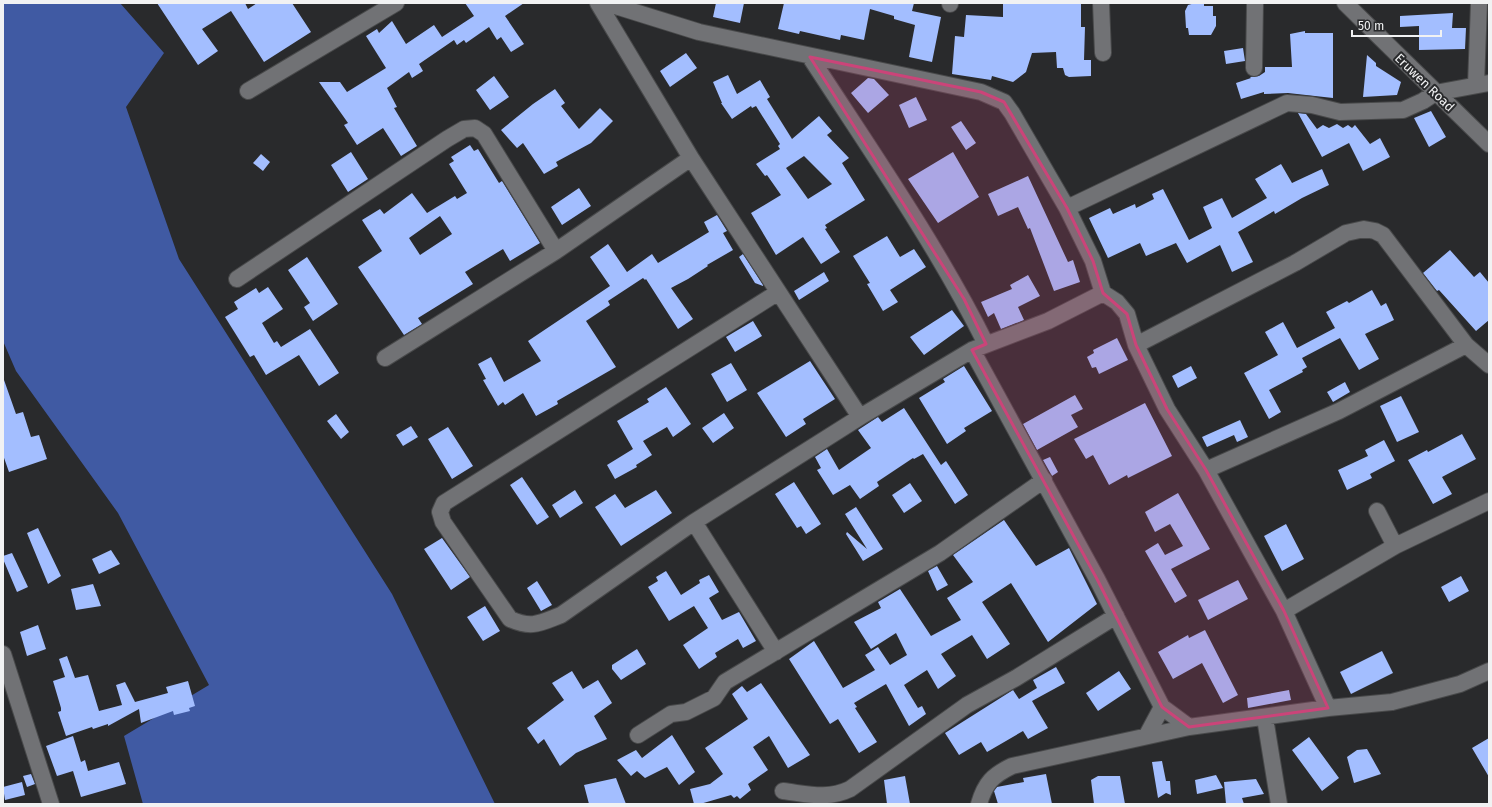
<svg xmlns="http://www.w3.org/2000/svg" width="1492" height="807" font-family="'Fira Sans',sans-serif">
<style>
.forest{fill:#405aa3}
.building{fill:#a3beff;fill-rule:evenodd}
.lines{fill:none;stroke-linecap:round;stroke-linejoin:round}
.minor-casing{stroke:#48494a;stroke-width:18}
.minor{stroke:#717275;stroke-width:16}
.marked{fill:#cb4479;fill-opacity:0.2;stroke:#cb4479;stroke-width:3;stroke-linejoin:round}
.labels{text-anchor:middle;stroke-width:4;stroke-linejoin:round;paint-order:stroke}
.street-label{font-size:13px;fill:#f1f2f3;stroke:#292a2c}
</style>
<rect width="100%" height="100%" fill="#292a2c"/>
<path class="forest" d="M3,3H120L164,53L126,107L179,259L392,594L495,804H143L124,736L209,685L118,513L16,371L3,341Z"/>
<path class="building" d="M157,3H245L248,9L257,3H292L311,32L264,62L231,11L202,29L218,51L198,65Z
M465,3H524L505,16L524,44L511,52L501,37L497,40L489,27L466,43L464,40L457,45L454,40L419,64L423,71L412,78L409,72L387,88L397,107L394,108L417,146L401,156L383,128L357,145L344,125L348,123L319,82H340L347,92L386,68L366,36L377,29L379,33L392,21L406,44L434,25L442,37L474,16Z
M716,3H744L740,23L713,17Z
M784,3H914L912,11L941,17L932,62L909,57L915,25L894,19V16L870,9L864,40L841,35L840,40L800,31L799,34L778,29Z
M1003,3H1081V27H1085L1084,60H1091V76L1069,77L1065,75L1063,68H1057L1056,52L1032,53L1026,72L1013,82L992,76L991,80L952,74L955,36L964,37L966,15L1003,17Z
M1195,3H1204V6H1213V16H1216V26L1211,35H1189L1188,28H1186L1185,11L1188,5Z
M1453,13L1452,28H1466L1465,49L1419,50V26L1400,27V16Z
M1305,31V33H1333V98L1288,93L1264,94V92L1241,99L1236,83L1251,78L1250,77L1259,76L1265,72V67H1292L1290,34Z
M1243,48L1245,61L1226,64L1224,51Z
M686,53L697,68L670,87L660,71Z
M1367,55L1376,63V66L1401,82L1397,95L1363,97Z
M728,75L737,94L760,80L770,97L767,99L792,139L819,116L832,131L827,135L849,158L842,163L865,200L825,225L827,228L825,229L840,252L821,264L803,237L776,255L751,213L781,195L767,175L765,176L756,164L780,149L778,146L780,144L756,106L752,108L751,106L732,119L721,103H722L713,82ZM804,156L832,184L808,199L786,168Z
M494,76L509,97L490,110L476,90Z
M868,78L874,79L889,95L868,113L851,93Z
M555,89L565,103L561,106L579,129L600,108L613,121L591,143L556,162L558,166L544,174L523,143L517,148L501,130L533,104Z
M916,97L927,120L909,128L899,105Z
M1431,111L1446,137L1429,147L1414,118Z
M1298,113L1306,114L1317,129L1323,125L1329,128L1337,124L1343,128L1348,125L1352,128L1355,125L1370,144L1380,138L1390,157L1363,171L1349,143L1322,157Z
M961,121L976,143L966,150L951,127Z
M470,145L474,151L478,149L499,183L502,181L540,243L510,261L503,249L465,272L473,284L418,318L422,324L404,335L358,267L382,251L362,220L380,209L384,214L412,193L427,213L455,196L457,199L467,193L449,164L454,161L451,157ZM440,216L452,234L420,255L409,238Z
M351,152L368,179L348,192L331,165Z
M953,152L979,197L938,223L908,179Z
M261,154L270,162L263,171L253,163Z
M1281,164L1292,183L1322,169L1329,185L1302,198L1275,214L1274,211L1238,232L1253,262L1232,272L1220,245L1187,263L1176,243L1146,256L1140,243L1108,258L1089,218L1110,208L1113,214L1135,204L1136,208L1154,199L1152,194L1163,189L1189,240L1212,228L1203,207L1222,198L1232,218L1267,198L1255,179Z
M1028,176L1068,262L1073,260L1080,282L1054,291L1030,228L1028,229L1018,207L998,216L988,194Z
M579,188L591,206L562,225L551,207Z
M717,215L727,231L723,233L733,250L707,265L708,266L688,279L671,288L693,319L678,329L646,279L645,280L643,278L608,301L610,305L586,321L616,367L557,401L558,404L536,416L523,393L505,405L503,402L498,406L483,380L486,379L478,364L491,357L504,382L541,361L528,341L610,286L590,257L608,244L627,272L652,254L658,263L709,232L704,222Z
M887,236L900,257L914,249L926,267L890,290L898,302L883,311L867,284L870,283L853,256Z
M1450,250L1474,277L1480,272L1489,283V320L1476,331L1439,290L1437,291L1423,273Z
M743,254L763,285V286L755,283L739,257Z
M307,257L338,304L313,321L304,307L310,303L288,270Z
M824,272L829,281L799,300L794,291Z
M1028,275L1040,296L1018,307L1024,320L1001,329L994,313L988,317L981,302L1012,289L1010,285Z
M268,287L283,309L262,323L274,343L277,341L281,347L310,329L339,373L319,386L299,355L266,375L254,355L250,357L225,317L238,309L234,302L256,288L259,293Z
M1372,290L1381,306L1386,303L1394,320L1365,334L1379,359L1359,370L1340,338L1302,358L1307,367L1302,370L1303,372L1269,390L1281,412L1269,419L1244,373L1278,355L1265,332L1283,322L1297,348L1335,328L1326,312L1347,301L1349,303Z
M952,310L964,326L924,355L910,337Z
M753,321L762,336L735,352L726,337Z
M1117,338L1128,360L1099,374L1096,367L1092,368L1087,357L1094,353L1093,350Z
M810,361L835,399L803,419L806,424L786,437L757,393Z
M731,363L747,390L727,402L711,374Z
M964,366L992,411L964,428L966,431L947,444L919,398L945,382L943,379Z
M1191,366L1197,378L1178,388L1172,376Z
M4,380L16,414L23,412L31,437L39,435L47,459L9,472L3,455V381Z
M1345,382L1350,392L1333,402L1327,392Z
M666,387L691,424L673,437L667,427L643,441L652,455L636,465L637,467L615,479L607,465L633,449L617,421L649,402L647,399Z
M1075,395L1083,409L1071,415L1078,427L1037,450L1023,424Z
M1401,396L1419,432L1397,442L1380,406Z
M1145,403L1172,456L1128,478L1127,475L1109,485L1093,455L1086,459L1074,439Z
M904,408L941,465L946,461L968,495L955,504L923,454L914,459L913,458L877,482L879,486L860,499L850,485L833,495L817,470L821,468L815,457L827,449L839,470L871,448L858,430L878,417L882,422Z
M724,413L734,428L713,443L702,428Z
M336,414L349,432L341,439L327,421Z
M1240,420L1248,437L1237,442L1234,435L1207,447L1202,437Z
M411,426L418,437L403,446L396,435Z
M448,427L473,466L452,479L428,439Z
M1462,434L1476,459L1442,477L1452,494L1433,504L1408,460L1427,450L1428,452Z
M1384,440L1395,461L1370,474L1372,478L1347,490L1338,470L1368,456L1365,450Z
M1050,457L1058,472L1052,476L1043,460Z
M522,477L549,517L537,525L510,485Z
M794,482L821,524L806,534L801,526L797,528L775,494Z
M910,483L922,501L904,513L892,495Z
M575,490L583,503L560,518L552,505Z
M656,490L672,513L621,546L595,507L615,494L625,508Z
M1178,493L1210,549L1171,569L1187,596L1175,603L1145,551L1158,543L1165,555L1183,546L1170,524L1155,532L1145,512Z
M856,507L883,549L863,561L846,534L847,532L867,549L845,514Z
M1004,520L1036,566L1069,548L1097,604L1048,642L1011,583L982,602L1010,644L987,659L972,635L941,654L956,676L938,689L927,670L904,685L918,708L922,706L926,714L909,726L886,684L854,703L857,707L855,708L877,742L859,753L838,719L830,724L789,659L814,641L843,688L875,670L865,655L878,647L890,665L907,655L896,633L871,649L854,622L881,608L878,602L900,589L931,636L961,620L947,598L973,582L953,555Z
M1286,524L1304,559L1282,571L1264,536Z
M38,528L61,576L48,584L27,533Z
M442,538L470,577L451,590L424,549Z
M111,550L120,564L99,574L92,559Z
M12,553L28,587L17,592L3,559V556Z
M937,566L948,585L937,591L928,571Z
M666,571L681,595L700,583L699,580L709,575L719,592L709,598L722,620L739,612L756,641L743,648L738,639L715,653L717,657L699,669L683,645L708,628L694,606L669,621L648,587L658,581L656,577Z
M1461,576L1469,591L1449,602L1441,587Z
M1238,580L1248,599L1208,620L1198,600Z
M537,581L552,605L541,611L527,588Z
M93,584L101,606L76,610L71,589Z
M485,606L500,631L483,641L467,617Z
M38,625L46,649L27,656L20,632Z
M1205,630L1238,695L1223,703L1202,663L1173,679L1158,652L1188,635L1189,638Z
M637,649L646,664L621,680L612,669V665Z
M1382,651L1393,673L1351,694L1340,672Z
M67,656L75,678L88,675L99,711L122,705L116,685L125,682L135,702L168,693L166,687L188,681L195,706L189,708L190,711L174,715L173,711L141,723L139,709L108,726V724L93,729L92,727L66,736L58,712L61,711V708L53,681L65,677L59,659Z
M1056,667L1065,683L1032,701L1048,728L1028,739L1023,731L987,752L981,742L959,755L945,733L1013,690L1019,699L1037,688L1033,680Z
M572,671L583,689L598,680L612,703L594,716L607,739L576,753L560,766L544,739L538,744L527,728L564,700L552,683Z
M1119,671L1131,689L1098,711L1086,693Z
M761,683L810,755L788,768L769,736L753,747L768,770L748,784L751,790L740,799L737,796L734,798L731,795L700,804H694L690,789L710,784L723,774L705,748L748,719L732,694L742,686L747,692Z
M1289,690L1291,700L1248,708L1247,698Z
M672,735L695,772L679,785L667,767L645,778L637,771L631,776L617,760L636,750L642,758Z
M73,736L81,762L85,760L88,771L119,762L126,784L81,797L73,771L57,776L46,746Z
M1309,737L1339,778L1322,791L1292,750Z
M1489,738V777L1472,748Z
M1367,749L1381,774L1354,783L1347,757L1357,750Z
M1162,761L1166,781H1170L1171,795L1166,793L1158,798L1152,762Z
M31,774L35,784L27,787L23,776Z
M1046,774L1052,804H998L994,791L997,787L1024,782L1023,778Z
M1216,775L1223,788L1197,794L1195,780Z
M905,776L910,804H887L884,780Z
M1098,776H1120L1125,804H1094L1091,780Z
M616,778L626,804H589L584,785Z
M1256,779L1264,794L1242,798L1244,804H1226L1224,782Z
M22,782L25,795L5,800L3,787Z"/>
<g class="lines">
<defs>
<path id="minor" d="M598,3L691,158L860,417
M606,3L699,32L981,92L1004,102L1012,113L1067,208L1093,261L1103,293L1117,302L1127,314L1136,345L1167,409L1206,470L1284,611L1328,708
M1101,3L1103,53
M1345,3L1489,144
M950,4V3
M810,57C871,151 936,244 986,344
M1254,68L1255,3
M1476,85L1479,3
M248,91L396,3
M1067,208L1287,103L1312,105L1340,112L1403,110L1423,101L1435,93L1489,83
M237,279L447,139L464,129L475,128L484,134L556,251
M777,293L444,503L440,512L443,522L510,619C532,629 540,623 561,615L694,522L860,417L972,350L1048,321L1103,293
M1136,345L1295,263L1346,233L1364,229L1375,231L1383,235L1466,345L1489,365
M972,350L1097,579L1162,707L1189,727
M385,358L556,251L691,158
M1206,470L1339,411L1466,345
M1377,511L1395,546
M694,522L776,652
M1284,611L1395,546L1489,501
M3,654L51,804
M1265,718L1279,804
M638,735L671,714L686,712L714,698L725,682L940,553L1044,480
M1147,735L1162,707
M783,791C808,794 827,800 850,789L967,705L1016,678L1116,616
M979,804C985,783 993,775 1012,766L1189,727L1328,708L1392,702L1460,684L1489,671"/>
</defs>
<use href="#minor" class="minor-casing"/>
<use href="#minor" class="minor"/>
</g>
<path class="marked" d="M810,57L981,92L1004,102L1067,208L1093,261L1103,293L1127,314L1136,345L1167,409L1206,470L1284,611L1328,708L1189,727L1162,707L1097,579L972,350L986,344L964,299Z"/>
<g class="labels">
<g class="street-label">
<text transform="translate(1425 82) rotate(44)" y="5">Eruwen Road</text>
</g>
</g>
<rect width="1492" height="807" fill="none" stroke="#f1f2f3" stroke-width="8"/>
<path d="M1352 30v6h89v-6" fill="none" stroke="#f1f2f3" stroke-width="2"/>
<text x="1358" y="30" font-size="12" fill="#f1f2f3" stroke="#292a2c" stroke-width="3" paint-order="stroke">50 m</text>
</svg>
